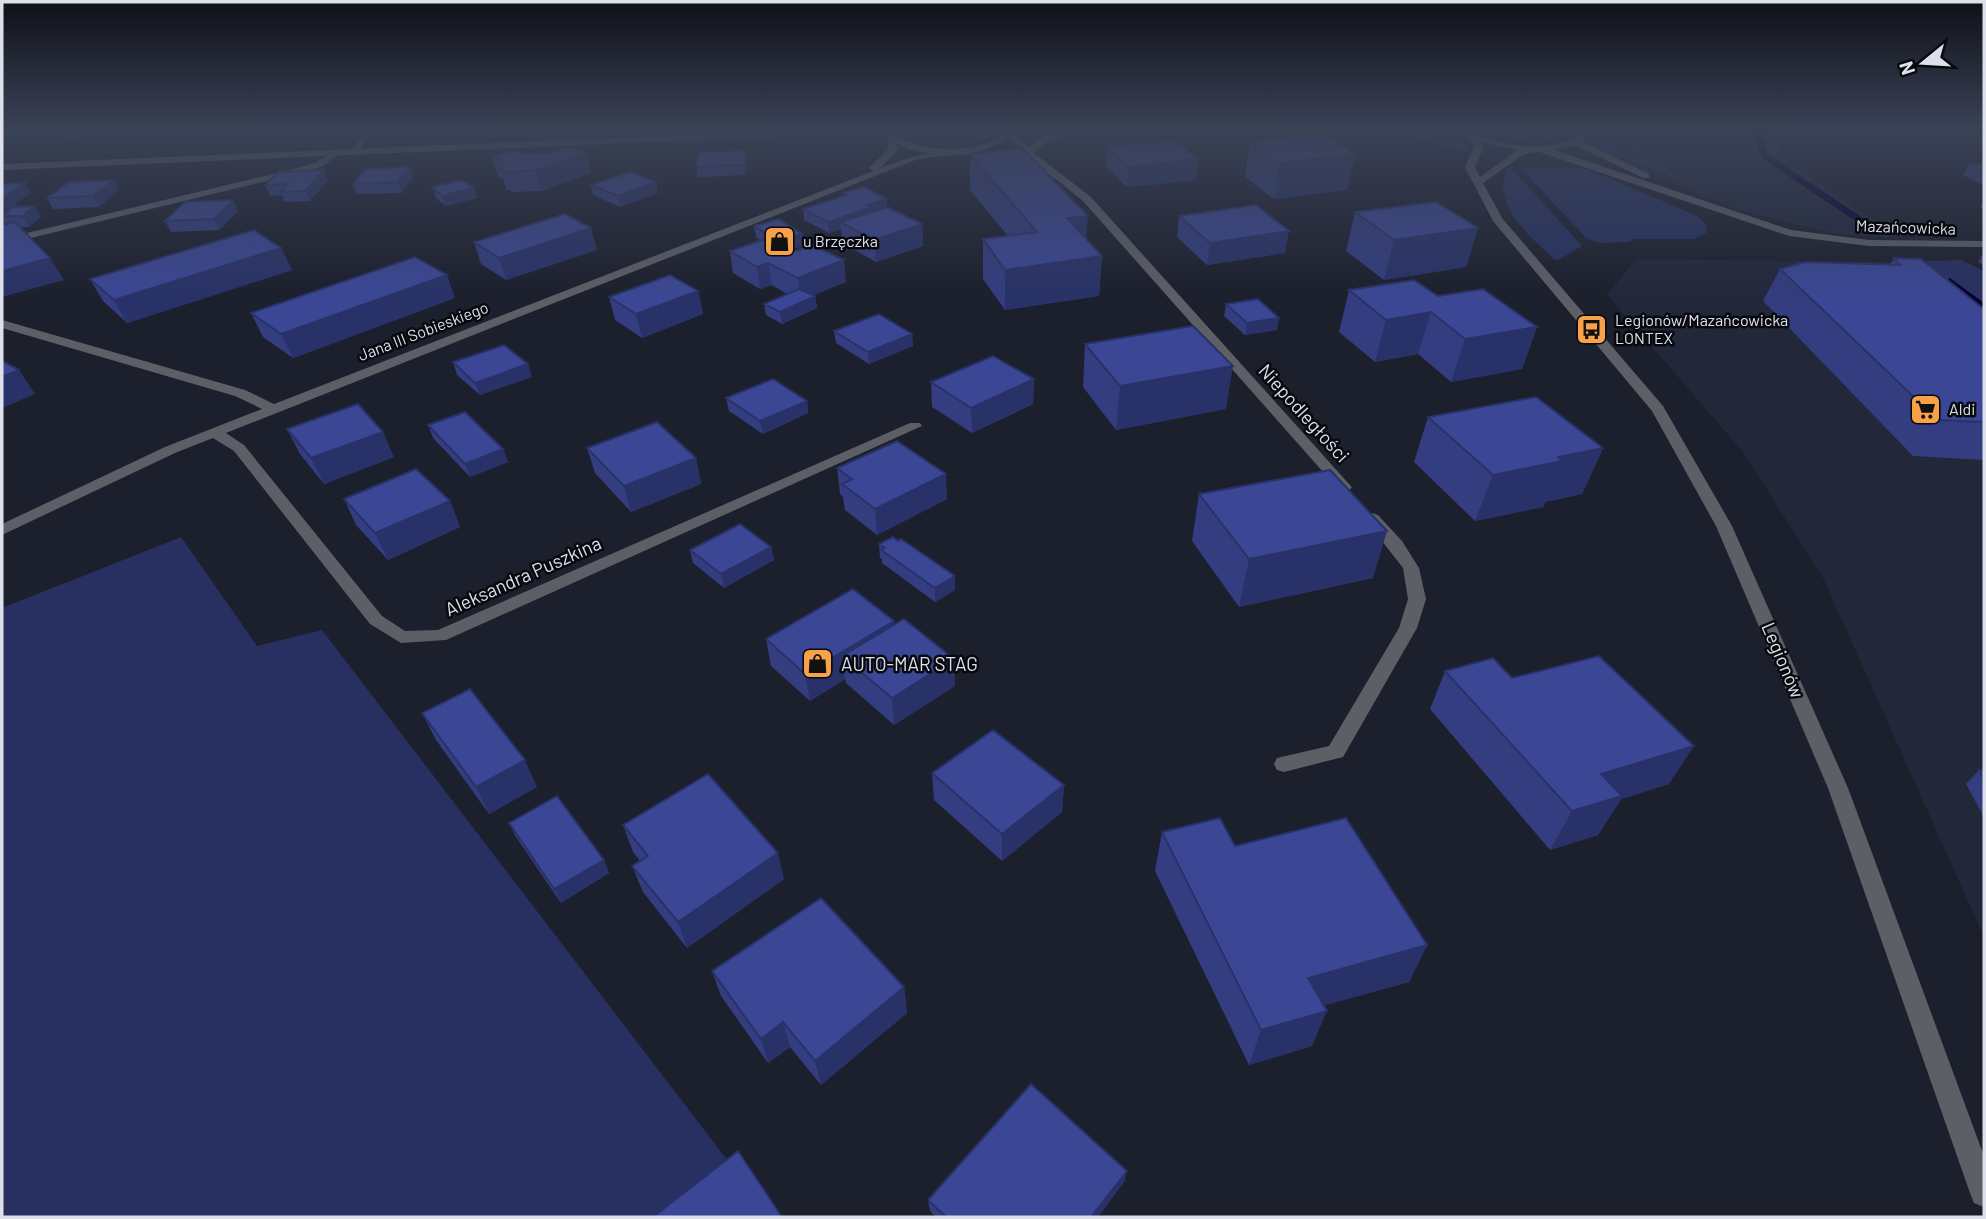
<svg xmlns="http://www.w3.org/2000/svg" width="1986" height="1219" font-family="Barlow,sans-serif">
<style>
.built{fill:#222739}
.green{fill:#273061}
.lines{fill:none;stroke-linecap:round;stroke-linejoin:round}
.stream{fill:#040030;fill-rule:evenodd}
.minor{fill:#5d5f66;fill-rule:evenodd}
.tertiary{fill:#5d5f66;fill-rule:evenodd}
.wall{fill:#333d7f}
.shaded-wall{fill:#293268}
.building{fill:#3b4794;stroke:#293268;stroke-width:2}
.labels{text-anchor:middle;stroke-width:5;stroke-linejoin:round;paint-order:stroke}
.far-street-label{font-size:16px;fill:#dee0e9;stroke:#08090f}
.far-poi-label{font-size:16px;fill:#dee0e9;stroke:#08090f;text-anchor:start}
.street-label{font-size:19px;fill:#dee0e9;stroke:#08090f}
.poi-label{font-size:19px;fill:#dee0e9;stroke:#08090f;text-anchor:start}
</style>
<rect width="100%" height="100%" fill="#1c1f2c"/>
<path class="built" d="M1597,128H1728L1724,139L1778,155L1900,238L1833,233L1736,210L1652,175L1597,148L1603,135Z
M1636,259L1894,262L1984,330V937L1823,578L1743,452L1607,295Z"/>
<path class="green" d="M904,128H997L998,130C979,153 926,149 904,133Z
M1389,128C1418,128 1445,125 1468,145L1465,152Z
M1475,128H1564L1566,133C1549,152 1495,139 1475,128Z
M1728,128H1784L1778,155L1724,139Z
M1603,134H1623L1629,139L1610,155L1597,148Z
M1636,143L1681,180L1625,156Z
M1509,167L1515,172L1582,246L1558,260L1554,259C1530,236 1488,203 1509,167Z
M1521,168H1584L1697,216L1707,225L1706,233L1693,239H1634L1629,242L1599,243L1586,238Z
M1961,260L1984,271V330L1894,262Z
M181,537L257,646L322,630L728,1161L671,1217H2V608Z"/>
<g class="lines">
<path class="stream" d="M1757,128H1765L1763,138L1770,156L1872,224V228H1866L1763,159L1755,138Z
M1950,278L1984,303V311L1946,283L1945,281Z"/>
<path class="minor" d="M366,128H374L357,154H351L349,152Z
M1067,128H1087L1050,140L1034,153L1091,197L1349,484L1352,487L1349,490H1339L1083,201C1069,190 1055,177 1039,168C1008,151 952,153 918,159L226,433L244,445L382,616L405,631L438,630L910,423H920L922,426L446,640L401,643L370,624L234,451L213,438L175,453L2,535V524L165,447L262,409L235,396L2,328V320L245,390L274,404L873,171L869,168L888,149V137H894L898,150L880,168C933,147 974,145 1030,159L1009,137V133H1015L1029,147L1043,136Z
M334,150L337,151V155L323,166L308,171L2,245V239L302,167L317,162Z
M1372,513L1378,515L1402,541L1419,568L1426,599L1417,628L1343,757L1284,772L1277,770L1274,764L1277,758L1329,746L1399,628L1408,599L1403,568L1364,518Z"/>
<path class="tertiary" d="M845,128H888C911,155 987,157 1009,128H1018C994,161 908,164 882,132L2,170V164Z
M1454,128C1466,128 1474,134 1485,138C1513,147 1551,152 1577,136L1575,128H1583L1587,137L1581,141L1649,174V178H1643L1575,145L1554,150L1791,230L1869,240L1984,241V247L1869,246L1789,236L1539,152L1524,154L1483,183L1502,218L1663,406L1732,526L1848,788L1984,1156V1207L1974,1203L1970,1193L1828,788L1716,526L1652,411L1493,221L1465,167L1474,147L1470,138ZM1481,142L1517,150L1480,177L1475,167L1484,147Z"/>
</g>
<path class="wall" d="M54,128H112L100,136L61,138Z
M135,128H196L183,136L140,137Z
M218,128H269L262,133L220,132Z
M293,128H343L340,131L295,132Z
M557,128H602L558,130Z
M1250,142L1355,154L1347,190L1274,199L1245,177Z
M1107,147L1198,159L1196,180L1127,187L1105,166Z
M746,150L747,160L745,175L698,177L696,167Z
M586,153L591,173L541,191L513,192L506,189L503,179L498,177L492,157L526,154Z
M970,154L1086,240L1102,256L1099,296L1005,310L983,279V239L1008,236L970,190Z
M1984,164V185L1963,175L1969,165Z
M324,170L328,180L310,201L285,202L282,195L270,196L265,185Z
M413,177L401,193L357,194L353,184Z
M656,182L658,193L620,207L593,195L591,185Z
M432,187L474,188L477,198L446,206L436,198Z
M119,190L99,207L53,209L47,198Z
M843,193L887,199V207L922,224L923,246L876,262L842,243L841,229L829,233L804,220L803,209L844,196Z
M1984,200V209L1980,207Z
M13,207L41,217L29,227H20L64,280L5,224L2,219V215Z
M238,211L219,230L171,232L165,221Z
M1355,212L1478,228L1466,267L1384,280L1346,251Z
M1179,216L1285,253L1207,265L1177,237Z
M754,226L803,246L792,249L846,282L813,295L815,296L817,308L782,324L766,315L764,304L787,294L772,285L760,289L733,273L730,251L761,241L756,237Z
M474,242L597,250L506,280L481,264Z
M281,248L292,270L127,323L103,301L90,279Z
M1984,252V265L1978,262Z
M1894,258L1984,309V460L1913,456L1763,301L1780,269L1890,265Z
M1349,290L1438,296L1537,327L1522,369L1451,382L1418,354L1375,362L1339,332Z
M698,291L703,314L642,338L615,320L609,297Z
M455,298L293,358L263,337L251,313Z
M1226,304L1277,330L1245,335L1224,316Z
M834,331L912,334L913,346L869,364L836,343Z
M1085,344L1226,409L1116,430L1083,387Z
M453,362L532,377L480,395L457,375Z
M1034,379L1033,404L972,433L932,407L931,382Z
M726,398L807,401L808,413L763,434L729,411Z
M1428,417L1603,448L1582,494L1545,502L1543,507L1475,521L1414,462Z
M428,425L503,449L508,462L470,477L433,438Z
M287,429L394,457L324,484L300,454Z
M587,448L696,458L701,484L631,512L595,473Z
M837,468L947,499L877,535L845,510L843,497L840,494Z
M1199,494L1373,578L1239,607L1192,541Z
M344,499L450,501L460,527L388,560L356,525Z
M879,544L955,576V590L935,602L882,563V559L880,558Z
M771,547L774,560L724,588L693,563L690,550Z
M894,621V625L955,686L894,725L846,683L845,679L810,701L771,666L766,639Z
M1445,671L1512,678L1669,784L1621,799L1598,835L1550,850L1430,709Z
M422,713L537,787L489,814L436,740Z
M1979,770L1984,771V817L1966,784Z
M932,773L1064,785L1062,812L1002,861L934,800Z
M509,823L604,860L609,873L561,903L516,837Z
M623,825L784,879L687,948L643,892L632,866L640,861L633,852Z
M1162,832L1235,846L1427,945L1409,982L1324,1005L1312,1046L1249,1065L1155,871Z
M712,971L904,987L907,1013L821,1085L790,1047L768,1063L721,996Z
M1127,1171L1124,1182L1098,1217H936L930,1211L928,1200Z"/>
<path class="shaded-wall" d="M96,128H112L100,136Z
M179,128H196L183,136Z
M259,128H269L262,133Z
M746,150L747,160L745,175L743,165Z
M586,153L591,173L541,191L536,170Z
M1355,154L1347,190L1274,199L1280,163Z
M1198,159L1196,180L1127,187L1128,167Z
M410,167L413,177L401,193L398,182Z
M324,170L328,180L310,201L305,191Z
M114,180L119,190L99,207L93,196Z
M656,182L658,193L620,207L618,196Z
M25,183L31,193L2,214V199Z
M474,188L477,198L446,206L442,196Z
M887,199V209L840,222L841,229L829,233L828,222L867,205Z
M233,200L238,211L219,230L214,219Z
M35,206L41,217L29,227L22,216Z
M1088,216L1085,254L1067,218Z
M922,224L923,246L876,262L874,240Z
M591,228L597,250L506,280L499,258Z
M1478,228L1466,267L1384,280L1394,240Z
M1289,231L1285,253L1207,265L1210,243Z
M802,234L803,246L779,253L777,241Z
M281,248L292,270L127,323L114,300Z
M1102,256L1099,296L1005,310V270Z
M50,258L64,280L2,297V271Z
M844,260L846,282L800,301L798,278Z
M768,263L772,285L760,289L757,267Z
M447,275L455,298L293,358L281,334Z
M698,291L703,314L642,338L636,314Z
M815,296L817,308L782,324L780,312Z
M1431,312L1418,354L1375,362L1386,320Z
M1279,318L1277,330L1245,335L1247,323Z
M1537,327L1522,369L1451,382L1465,339Z
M912,334L913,346L869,364L868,352Z
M528,364L532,377L480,395L475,383Z
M1233,366L1226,409L1116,430L1120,386Z
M19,370L35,394L2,408V377Z
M1034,379L1033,404L972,433L971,408Z
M807,401L808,413L763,434L760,421Z
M383,432L394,457L324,484L311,458Z
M1603,448L1582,494L1545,502L1543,507L1475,521L1493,475L1558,457Z
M503,449L508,462L470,477L465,464Z
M696,458L701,484L631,512L624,486Z
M946,474L947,499L877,535L875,509Z
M450,501L460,527L388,560L375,533Z
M1387,531L1373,578L1239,607L1249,559Z
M771,547L774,560L724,588L721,574Z
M955,576V590L935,602V588Z
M894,621L896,647L842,656L845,679L810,701L805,674Z
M954,659L955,686L894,725L892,698Z
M1694,746L1669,784L1621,799L1598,835L1550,850L1572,811L1601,774Z
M525,760L537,787L489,814L476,787Z
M1064,785L1062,812L1002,861V834Z
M778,853L784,879L687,948L678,922Z
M604,860L609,873L561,903L554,889Z
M1427,945L1409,982L1294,1014L1308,978Z
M904,987L907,1013L821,1085L815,1061Z
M1327,1011L1312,1046L1249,1065L1261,1030Z
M783,1022L790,1047L768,1063L761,1039Z
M1127,1171L1124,1182L1098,1217H1091Z"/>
<path class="building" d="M1323,134L1355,154L1280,163L1250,142Z
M1175,140L1198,159L1128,167L1107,147Z
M567,147L586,153L536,170L507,172L500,169L504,162L492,157L515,150L526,154L547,153Z
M1022,148L1088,216L1067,218L1102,256L1005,270L983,239L1037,232L970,154Z
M746,150L743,165L696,167L699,152Z
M1984,164V172L1969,165Z
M410,167L398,182L353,184L366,169Z
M324,170L305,191L280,192L288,184L265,185L278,172Z
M630,172L656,182L618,196L591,185Z
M114,180L93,196L47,198L69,182Z
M462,180L474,188L442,196L432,187Z
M25,183L2,199V184Z
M864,187L887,199L867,205L872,207L828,222L803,209L847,195L843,193Z
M233,200L214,219L165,221L185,202Z
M1436,202L1478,228L1394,240L1355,212Z
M1256,205L1289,231L1210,243L1179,216Z
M35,206L22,216H2L13,207Z
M887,207L922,224L874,240L840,222Z
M565,214L591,228L499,258L474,242Z
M779,219L802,234L778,241L754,226Z
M15,222L50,258L2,271V225Z
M254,230L281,248L114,300L90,279Z
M771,237L796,251L812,245L844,260L798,278L768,263L757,267L730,251Z
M415,257L447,275L281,334L251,313Z
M1894,258L1921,259L1984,309V422L1938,420L1780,269L1805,262L1900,265Z
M670,275L698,291L636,314L609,297Z
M1414,280L1438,296L1483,289L1537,327L1465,339L1431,312L1386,320L1349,290Z
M799,289L815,296L780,312L764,304Z
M1258,299L1279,318L1247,323L1226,304Z
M879,314L912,334L868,352L834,331Z
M1193,326L1233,366L1120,386L1085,344Z
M504,345L528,364L475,383L453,362Z
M993,356L1034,379L971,408L931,382Z
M2,361L19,370L2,377Z
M773,379L807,401L760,421L726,398Z
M1536,397L1603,448L1558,457L1562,461L1493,475L1428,417Z
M358,404L383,432L311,458L287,429Z
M465,412L503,449L465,464L428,425Z
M657,422L696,458L624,486L587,448Z
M897,441L946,474L875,509L842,484L852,479L837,468Z
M416,469L450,501L375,533L344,499Z
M1330,470L1387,531L1249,559L1199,494Z
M740,524L771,547L721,574L690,550Z
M893,537L898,541L901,539L955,576L935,588L881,550L885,548L879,544Z
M853,589L894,621L805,674L766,639Z
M904,619L954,659L892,698L842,656Z
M1599,656L1694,746L1601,774L1622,796L1572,811L1445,671L1493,658L1512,678Z
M470,689L525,760L476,787L422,713Z
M993,730L1064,785L1002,834L932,773Z
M1979,770L1984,771V780Z
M708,774L778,853L678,922L632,866L648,856L623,825Z
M557,796L604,860L554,889L509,823Z
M1220,818L1235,846L1346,818L1427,945L1308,978L1327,1011L1261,1030L1162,832Z
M821,898L904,987L815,1061L783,1022L761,1039L712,971Z
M1031,1084L1127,1171L1091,1217H946L928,1200Z
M738,1151L782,1217H653Z"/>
<linearGradient id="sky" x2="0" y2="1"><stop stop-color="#0f1118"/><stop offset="0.43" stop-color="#3a4256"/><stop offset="1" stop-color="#3a4256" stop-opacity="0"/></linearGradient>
<rect width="1986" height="299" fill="url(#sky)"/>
<defs>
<symbol id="shop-square" viewBox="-11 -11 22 22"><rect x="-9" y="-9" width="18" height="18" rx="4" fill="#f7a149" stroke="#08090f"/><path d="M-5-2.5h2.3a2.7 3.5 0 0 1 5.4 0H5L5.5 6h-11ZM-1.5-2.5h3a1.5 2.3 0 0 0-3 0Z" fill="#111"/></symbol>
<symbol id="bus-square" viewBox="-11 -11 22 22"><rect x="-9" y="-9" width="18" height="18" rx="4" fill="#f7a149" stroke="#08090f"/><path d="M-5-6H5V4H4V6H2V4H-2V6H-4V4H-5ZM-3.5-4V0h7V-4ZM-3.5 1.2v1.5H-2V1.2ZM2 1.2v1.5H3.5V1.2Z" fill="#111"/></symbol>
<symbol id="supermarket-square" viewBox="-11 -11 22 22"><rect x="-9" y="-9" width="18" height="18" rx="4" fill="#f7a149" stroke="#08090f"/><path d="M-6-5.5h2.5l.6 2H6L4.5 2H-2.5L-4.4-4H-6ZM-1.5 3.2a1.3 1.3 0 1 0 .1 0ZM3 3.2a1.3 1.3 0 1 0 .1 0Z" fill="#111"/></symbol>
</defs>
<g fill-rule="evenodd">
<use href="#shop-square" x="762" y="224" width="35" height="35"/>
<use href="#bus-square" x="1574" y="312" width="35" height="35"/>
<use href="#supermarket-square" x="1908" y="392" width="35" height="35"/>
<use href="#shop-square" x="800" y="646" width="35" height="35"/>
</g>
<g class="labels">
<g class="far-street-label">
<text transform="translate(1906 227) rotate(2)" y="6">Mazańcowicka</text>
<text transform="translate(423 331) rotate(-21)" y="6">Jana III Sobieskiego</text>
</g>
<g class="far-poi-label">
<text x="803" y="247">u Brzęczka</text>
<text x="1615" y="326">Legionów/Mazańcowicka<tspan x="1615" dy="18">LONTEX</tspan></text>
<text x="1949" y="415">Aldi</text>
</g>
<g class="street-label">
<text transform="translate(1304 413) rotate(48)" y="7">Niepodległości</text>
<text transform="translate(523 576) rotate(-24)" y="7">Aleksandra Puszkina</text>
<text transform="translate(1783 660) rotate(67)" y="7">Legionów</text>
</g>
<g class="poi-label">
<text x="841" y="671">AUTO-MAR STAG</text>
</g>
</g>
<rect width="1986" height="1219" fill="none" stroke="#dee0e9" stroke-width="7"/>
<g transform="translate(1923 63) rotate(252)" stroke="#08090f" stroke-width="5" paint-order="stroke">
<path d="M0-5L12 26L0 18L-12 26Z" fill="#dee0e9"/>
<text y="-10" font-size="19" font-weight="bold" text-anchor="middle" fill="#dee0e9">N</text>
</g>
</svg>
